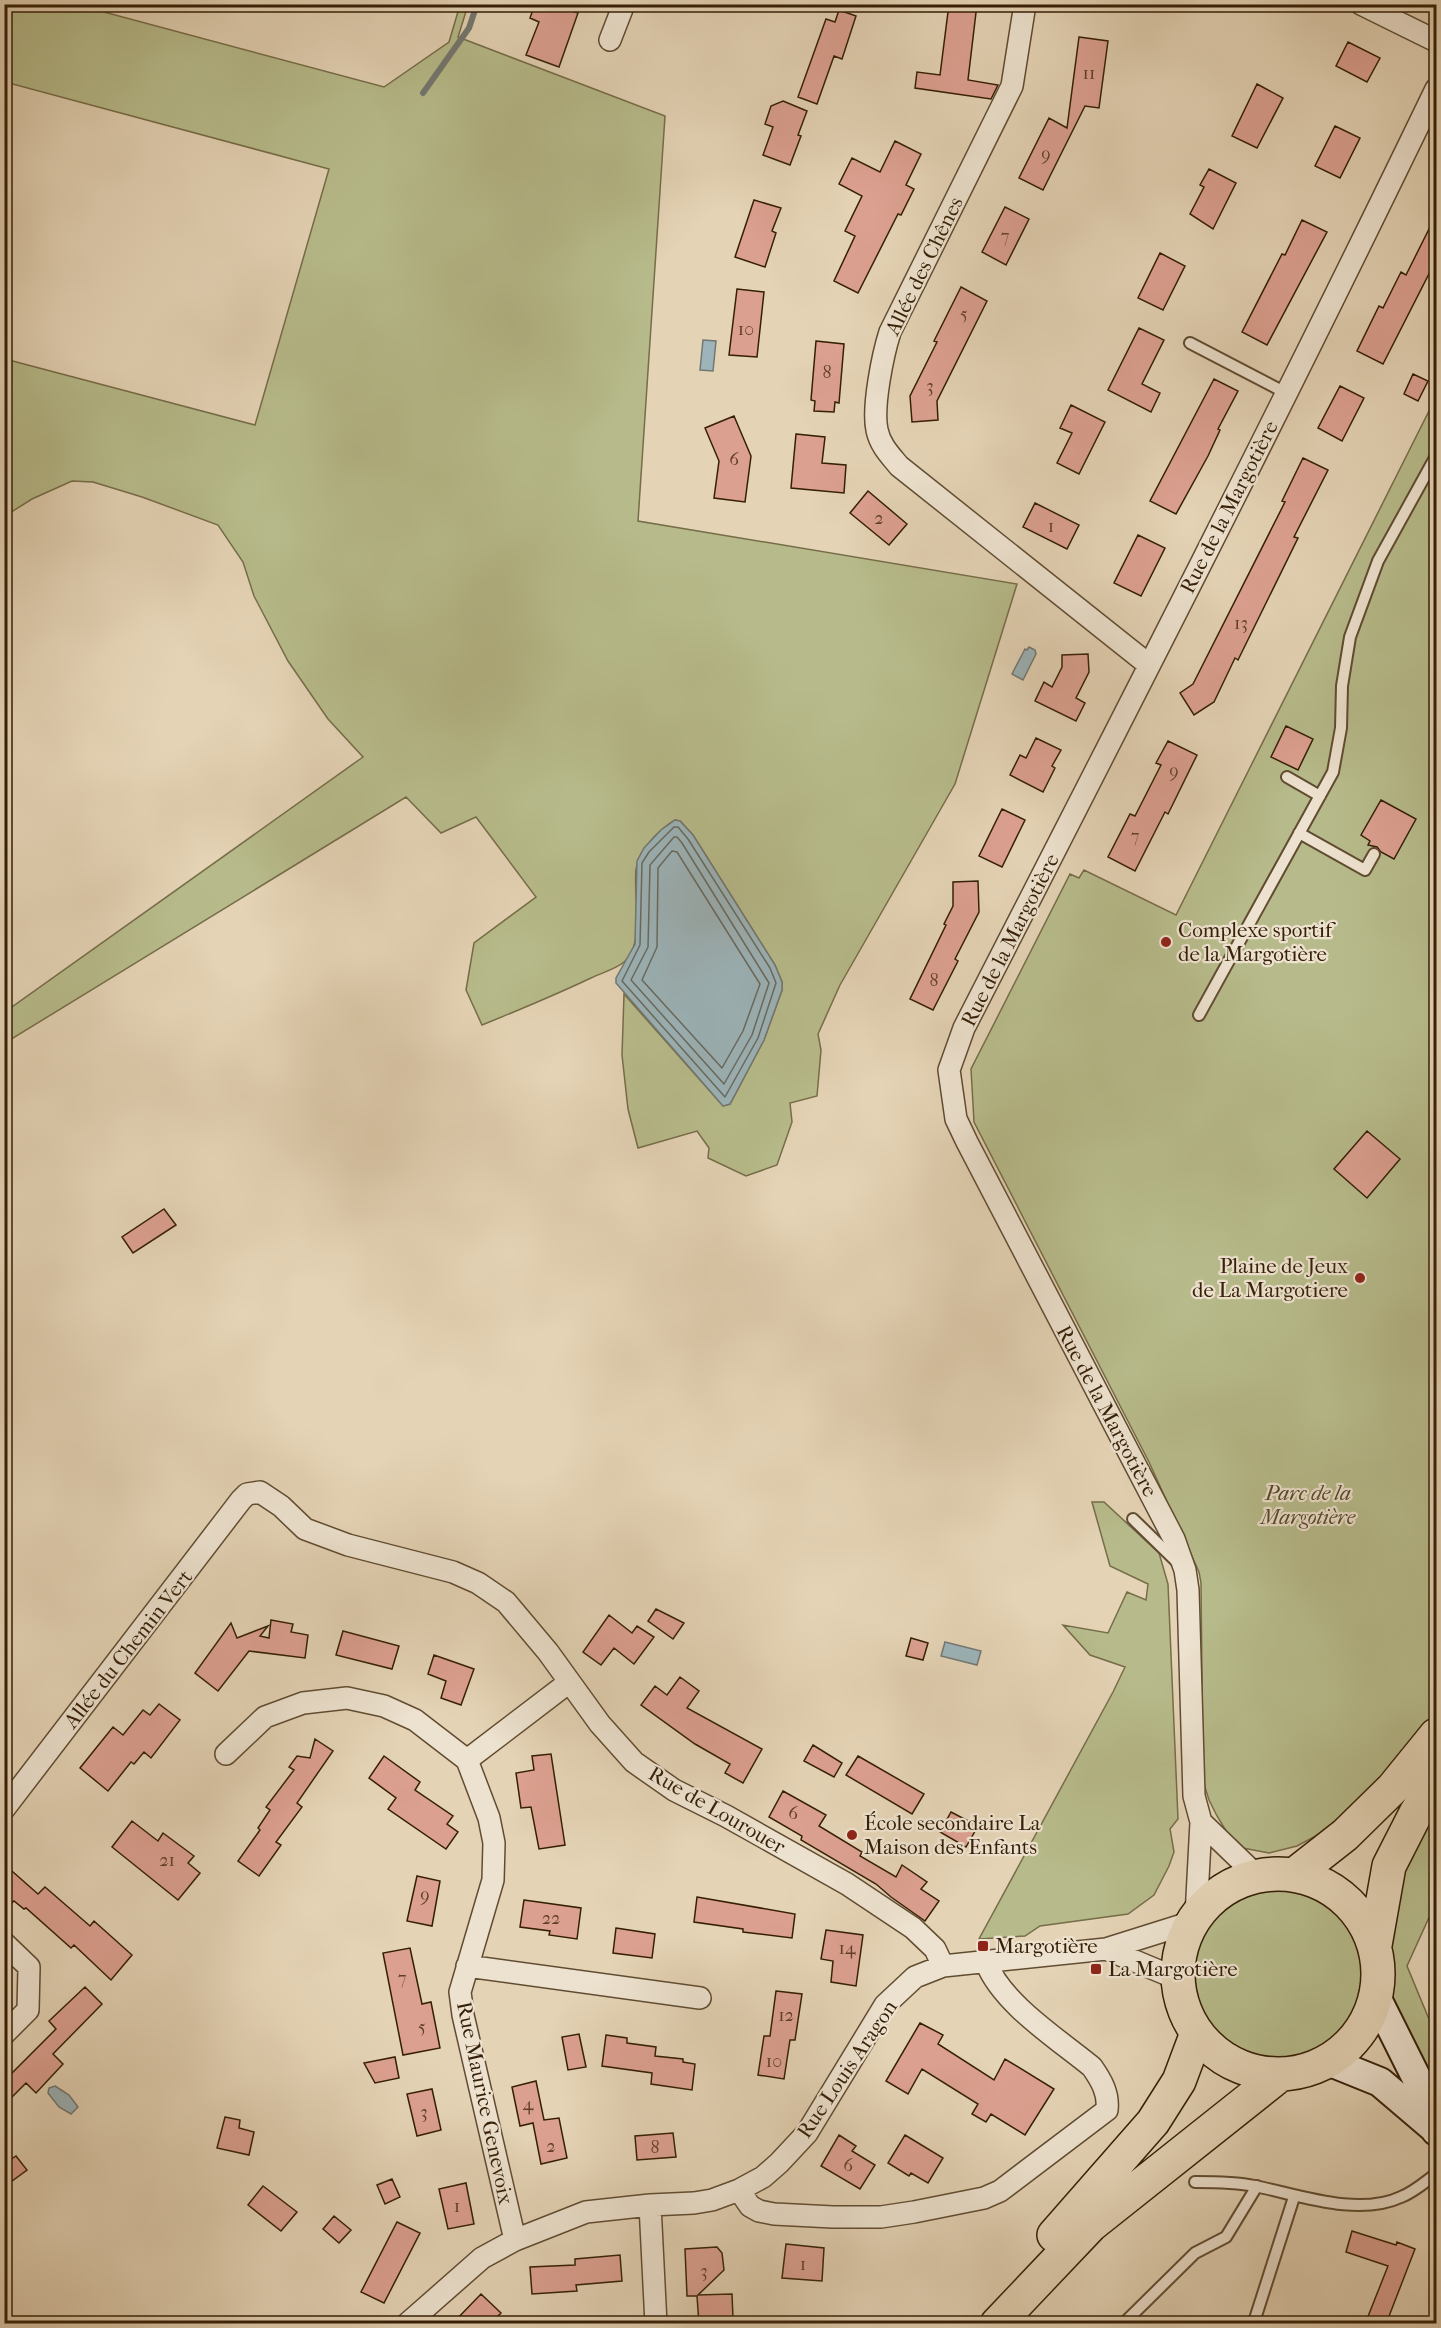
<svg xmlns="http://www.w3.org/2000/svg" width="1441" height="2328" font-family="'IM FELL French Canon',serif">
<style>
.green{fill:#b7bb8b;stroke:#766d49;stroke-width:1.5}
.water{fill:#9cb4ba;stroke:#737872;stroke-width:1.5}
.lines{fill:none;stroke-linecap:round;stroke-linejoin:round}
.shore{stroke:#686a60;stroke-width:1.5}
.stream{stroke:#737872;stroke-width:6}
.building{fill:#dca090;stroke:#351f07;stroke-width:1.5}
.lane-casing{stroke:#614c32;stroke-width:14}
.street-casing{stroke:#614c32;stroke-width:24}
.secondary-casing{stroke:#351f07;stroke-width:32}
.primary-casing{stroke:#351f07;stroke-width:36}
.lane{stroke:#ede2cf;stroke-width:10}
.street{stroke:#ede2cf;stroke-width:21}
.secondary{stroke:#ede2cf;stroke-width:28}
.primary{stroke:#e4d3b5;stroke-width:33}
.poi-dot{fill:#8f2418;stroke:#ede2cf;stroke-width:2}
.labels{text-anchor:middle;stroke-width:4.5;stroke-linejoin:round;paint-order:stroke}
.number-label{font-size:18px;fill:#5f3f29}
.street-label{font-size:21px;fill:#351f07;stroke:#ede2cf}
.poi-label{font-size:21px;fill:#351f07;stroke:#ede2cf;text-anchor:start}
.park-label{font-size:21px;font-style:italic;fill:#564628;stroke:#ede2cf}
</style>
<rect width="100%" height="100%" fill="#e4d3b5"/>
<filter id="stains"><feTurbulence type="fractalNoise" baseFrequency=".00333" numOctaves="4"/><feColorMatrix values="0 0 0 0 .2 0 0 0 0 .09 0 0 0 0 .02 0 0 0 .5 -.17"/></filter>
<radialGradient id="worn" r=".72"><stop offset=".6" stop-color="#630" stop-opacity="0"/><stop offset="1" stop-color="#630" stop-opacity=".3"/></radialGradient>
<path class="green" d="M5,5H78L384,87L449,42L460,5H468L458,37L665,116L638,521L1017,584L955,784L840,985L818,1034L821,1050L817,1096L790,1103L792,1122L777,1165L746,1176L708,1158L709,1148L697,1131L638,1148L628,1109L622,1055L624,994L723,1106L730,1104L764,1040L782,990V982L775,965L693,835L680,821L675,820C659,830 638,850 636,869C633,893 645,946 624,962C616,969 601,973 591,978C555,995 519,1010 482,1025L466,990L474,943L536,897L476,817L441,833L406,797L5,1043V1012L363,757L328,719L288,661L254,596L243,562L218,525L142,497L93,482L72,481L32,499L5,516V359L255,425L329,169L5,82Z
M1436,397V1712L1390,1775L1325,1831L1297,1846L1269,1853L1243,1848L1228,1834L1217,1816L1209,1800L1203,1781L1201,1583L1199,1572L1149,1462L974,1122L971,1069L1070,874L1079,878L1084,870L1176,915Z
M1092,1502H1104L1159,1553L1168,1584L1178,1819L1170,1829L1174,1852L1169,1866L1154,1895L1128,1914L1040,1926L1025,1936L979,1939L1113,1692L1125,1667L1090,1655L1063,1625L1108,1633L1127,1592L1146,1600L1148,1584L1110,1566Z
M1436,1797V1902L1407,1966L1436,2036V2085L1423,2059L1402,2029L1394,2011L1391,1994L1392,1945L1388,1906Z
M1178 1974a100 100 0 1 1 200 0a100 100 0 1 1-200 0Z"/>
<path class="water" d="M703,340L716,341L713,371L700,370Z
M1029,647L1035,650L1036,654L1023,680L1012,674L1025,649L1027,650Z
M675,820L680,821L693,835L775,965L782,982V990L764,1040L730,1104L723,1106L616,983V978L635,944L637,861L644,848L661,830Z
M945,1642L981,1651L977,1665L941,1656Z
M55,2086L69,2095L78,2107L71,2114L59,2107L48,2093L49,2088Z"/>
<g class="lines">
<path class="shore" d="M674,827H678L688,839L770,968L776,983L758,1038L725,1097L622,981L640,945L642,863L649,852Z
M674,837H677L682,843L769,983L752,1035L724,1084L631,980L648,947L650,865Z
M672,851L677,852L760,984L743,1031L722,1068L642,980L657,947L658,868Z"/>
<path class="stream" d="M423,93L469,28L477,4"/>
</g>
<path class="building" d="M535,4H554L578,13L559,67L526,55L539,22L530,18Z
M949,4H977L968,80L998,85L991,99L915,88L917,72L940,75Z
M839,10L856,16L842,59L834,56L817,104L798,97L826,19L835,22Z
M1079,37L1108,41L1099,108L1085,106L1043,190L1019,178L1049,118L1067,128Z
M1348,42L1380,58L1367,82L1336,66Z
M1257,84L1283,98L1257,148L1232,136Z
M783,101L807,111L798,135L801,136L790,165L763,155L773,127L765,124L771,106Z
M1335,126L1360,138L1340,178L1315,166Z
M895,141L921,154L906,185L914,189L901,215L898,214L858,293L834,281L855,236L845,231L862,196L839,184L852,158L880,172Z
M1209,169L1236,183L1213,229L1190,214L1204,187L1200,185Z
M754,200L781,208L772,231L776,233L765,267L735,257Z
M1005,207L1029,219L1006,265L982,252Z
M1437,213V258L1383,364L1357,351L1379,306L1383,308L1401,272L1406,275Z
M1302,220L1327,232L1267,345L1242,332L1282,254L1285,255Z
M1160,253L1185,266L1163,310L1138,298Z
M961,287L987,301L937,401L938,420L912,422L910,396L937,342L934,341Z
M737,289L764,292L757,357L729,355Z
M1139,328L1164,340L1142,384L1160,393L1151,412L1108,390Z
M816,341L844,344L839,403L835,402L834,412L814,411L815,401L811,400Z
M1413,374L1428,381L1418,401L1404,394Z
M1214,379L1238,391L1218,429L1220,430L1208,456L1176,514L1150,501Z
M1340,386L1364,398L1342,441L1318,428Z
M1071,405L1105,422L1079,474L1057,463L1072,433L1060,428Z
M734,416L751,456L745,502L714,498L719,461L705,428Z
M796,434L825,437L822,463L846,465L844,493L791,488Z
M1303,458L1328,470L1294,537L1298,538L1238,660L1235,658L1214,702L1194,715L1180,693L1193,684L1285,502L1282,501Z
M868,491L907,524L889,545L850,513Z
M1035,503L1079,525L1067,549L1023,527Z
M1138,535L1165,548L1141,596L1114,583Z
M1088,654L1089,672L1076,698L1085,703L1076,721L1035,701L1044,682L1052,687L1062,667V655Z
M1286,726L1313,739L1298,770L1271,757Z
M1036,738L1061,750L1052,766L1055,768L1043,792L1010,775L1020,755L1026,758Z
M1168,741L1197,755L1168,814L1165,812L1135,871L1108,857L1130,814L1135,816L1161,765L1156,763Z
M1381,800L1416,819L1394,859L1381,852L1377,847L1368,845L1370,841L1361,835Z
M1002,809L1025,820L1002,867L979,856Z
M978,881L979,912L955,959L958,961L933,1010L910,999L946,925L944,924L953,906V882Z
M1367,1131L1400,1159L1367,1198L1334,1169Z
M164,1209L176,1225L133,1253L122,1237Z
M656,1609L684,1623L673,1639L648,1621Z
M609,1615L632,1633L637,1626L654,1637L634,1664L614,1648L601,1665L583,1652Z
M271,1620L293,1624L291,1632L308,1635L305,1658L249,1651L218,1691L195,1673L231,1623L237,1638L268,1626L260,1636L269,1638Z
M343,1631L399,1646L392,1669L336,1655Z
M911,1638L928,1643L923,1660L906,1656Z
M434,1655L474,1669L461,1705L441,1698L446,1681L428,1674Z
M680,1677L699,1691L687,1708L762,1749L743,1783L725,1773L730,1764L695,1744L641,1705L655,1686L667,1695Z
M159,1704L180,1720L151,1758L144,1752L134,1764L131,1762L108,1791L80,1768L113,1727L123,1735L143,1710L150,1715Z
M315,1739L333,1751L297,1803L302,1807L276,1842L281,1845L259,1876L238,1861L260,1830L258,1828L270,1810L266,1807L294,1770L289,1767L297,1756L310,1758Z
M813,1745L842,1763L834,1777L804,1761Z
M551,1754L565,1845L539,1849L531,1807L521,1808L516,1773L534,1770L532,1756Z
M384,1756L420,1782L415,1790L453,1816L447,1824L458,1832L446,1849L388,1809L396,1798L369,1778Z
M858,1756L924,1794L912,1814L846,1775Z
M783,1791L826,1815L819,1826L862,1852L860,1856L896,1877L902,1865L927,1882L921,1889L939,1901L925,1921L891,1897L876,1884L801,1840L802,1836L769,1817Z
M951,1812L978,1826L966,1847L940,1832Z
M132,1821L158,1841L163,1833L194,1856L188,1863L200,1873L178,1900L112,1847Z
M4,1864L38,1894L45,1887L90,1926L94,1921L132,1955L111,1980L74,1945L71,1948L26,1908L24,1909L14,1901L4,1910Z
M417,1876L440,1881L432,1926L407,1921Z
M697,1897L795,1914L792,1938L743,1932V1929L694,1922Z
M524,1900L581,1908L577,1939L549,1935L550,1931L520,1927Z
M616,1928L655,1934L652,1958L613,1953Z
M826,1930L863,1935L856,1986L831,1982L833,1961L821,1959Z
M410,1948L422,2004L431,2002L440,2048L403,2055L383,1953Z
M85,1987L102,2004L53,2054L63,2064L36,2093L26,2083L4,2105V2081L56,2029L49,2021Z
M776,1991L802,1994L795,2040H790L784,2079L758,2075L764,2036H770Z
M920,2023L943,2035L938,2044L994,2080L1005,2059L1054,2089L1025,2135L991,2114L986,2122L972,2114L978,2104L922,2069L908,2094L886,2081Z
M579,2034L586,2067L568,2070L562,2037Z
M606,2035L627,2038V2043L656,2047L655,2056L683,2059V2062L695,2064L692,2090L651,2084L652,2073L602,2066Z
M395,2057L399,2078L375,2083L364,2063Z
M536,2081L544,2120L559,2118L567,2158L541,2164L533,2123L520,2126L512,2087Z
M432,2089L441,2130L417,2136L407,2094Z
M225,2117L240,2120L239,2128L254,2132L249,2155L217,2148Z
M673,2133L676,2157L637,2160L635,2136Z
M839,2135L856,2146L852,2151L875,2165L860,2189L821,2166Z
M905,2135L943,2158L928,2183L911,2173L909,2176L888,2163Z
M16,2156L27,2170L12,2181L4,2171V2164Z
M392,2179L400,2197L385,2204L377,2185Z
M466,2183L474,2224L448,2229L439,2189Z
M263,2186L297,2212L281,2231L248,2205Z
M334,2216L351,2230L339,2243L323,2229Z
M397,2222L420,2233L384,2303L361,2292Z
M1352,2231L1396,2245L1397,2242L1415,2249L1386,2324H1365L1388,2266L1346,2252Z
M786,2244L824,2248L822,2281L782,2278Z
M717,2247L722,2253L724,2270L698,2295L732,2294L733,2318H726V2324H699L697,2296H687L685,2249Z
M620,2255L622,2281L576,2285L577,2291L532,2294L530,2267L575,2265V2259Z
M481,2294L501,2313L490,2324H452Z"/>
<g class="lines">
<defs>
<path id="lane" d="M1190,343L1286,393
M1287,777L1320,796
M1299,833L1365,870L1374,854
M1199,1015L1333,772L1341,728L1342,686L1350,637L1378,561L1436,456
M1133,1519L1176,1561
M1195,2182C1215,2182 1235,2182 1255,2186C1299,2195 1358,2217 1401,2197C1414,2192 1425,2182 1436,2174
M1254,2322L1294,2197
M1123,2324L1195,2253L1226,2237L1257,2186"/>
<path id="street" d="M1025,4L1012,86L890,332C883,354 872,407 877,430C880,445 890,455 899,466L1149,665
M1361,4L1436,41
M610,40L624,4
M226,1754L265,1717L303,1703L347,1698L384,1706L415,1720L467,1760L489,1818L494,1843L493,1880L460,1992L463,2015L515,2240
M467,1760L568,1683
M4,1809L241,1500L247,1494L260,1492L281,1506L305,1529L348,1545L453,1572L478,1583L506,1602L548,1652L600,1724L634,1762L674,1790L726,1816L847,1884L913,1928L935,1949L943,1966
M1201,1822L1257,1876
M1196,1916L1201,1822L1194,1796L1188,1590L1185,1570L1174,1539L967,1142L956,1119L949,1070L964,1028C1124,716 1284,404 1436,89
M4,1943L29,1967L28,2010L4,2034
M1106,1949L1178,1979
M467,1966L700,1998
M739,2190L750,2206L759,2211L774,2214L833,2217H881L914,2212L984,2198L1000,2191L1107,2110C1109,2093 1101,2080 1092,2067C1058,2039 1001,2003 986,1962
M650,2205L656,2324
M407,2324L482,2258L515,2240L586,2212L650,2205L694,2203L712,2200L739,2190L763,2177L779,2163L807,2133L885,2005L915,1977L943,1966L1106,1949L1192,1922"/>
<path id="secondary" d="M1376,1997L1422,2089L1436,2131
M1328,2061L1380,2082L1434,2128"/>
<path id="primary" d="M1178 1974a100 100 0 1 1 200 0a100 100 0 1 1-200 0Z
M1294,1875L1345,1835L1393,1788L1436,1735
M1375,1945L1389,1866L1416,1813L1436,1783
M1054,2235L1153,2122L1179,2081L1197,2033
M997,2324L1091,2225L1281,2074"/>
</defs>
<use href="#lane" class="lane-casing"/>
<use href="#street" class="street-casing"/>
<use href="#secondary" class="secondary-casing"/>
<use href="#primary" class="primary-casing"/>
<use href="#lane" class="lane"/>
<use href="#street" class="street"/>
<use href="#secondary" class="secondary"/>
<use href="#primary" class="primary"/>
</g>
<g class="poi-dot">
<circle cx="1166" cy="942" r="6"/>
<circle cx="1360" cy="1278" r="6"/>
<circle cx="852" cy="1835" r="6"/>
<rect x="977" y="1940" width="12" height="12" rx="3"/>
<rect x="1090" y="1963" width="12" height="12" rx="3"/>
</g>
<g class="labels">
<g class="number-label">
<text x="1089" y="79">11</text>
<text x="1046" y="160">9</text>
<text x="1005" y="242">7</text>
<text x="964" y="320">5</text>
<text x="746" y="335">10</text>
<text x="827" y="378">8</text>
<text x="930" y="392">3</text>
<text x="734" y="465">6</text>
<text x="879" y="524">2</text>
<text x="1051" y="532">1</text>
<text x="1241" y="629">13</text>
<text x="1174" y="777">9</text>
<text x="1135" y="842">7</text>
<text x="934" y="986">8</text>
<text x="793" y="1819">6</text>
<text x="167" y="1866">21</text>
<text x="425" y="1901">9</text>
<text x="551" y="1924">22</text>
<text x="847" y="1954">14</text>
<text x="402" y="1984">7</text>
<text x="786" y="2021">12</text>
<text x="422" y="2033">5</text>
<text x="774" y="2067">10</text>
<text x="528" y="2110">4</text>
<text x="424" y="2118">3</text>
<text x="551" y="2152">2</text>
<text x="655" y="2153">8</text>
<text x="848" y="2171">6</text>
<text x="457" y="2212">1</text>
<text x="803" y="2270">1</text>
<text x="704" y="2277">3</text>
</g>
<g class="street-label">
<text transform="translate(924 266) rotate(-64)" y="7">Allée des Chênes</text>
<text transform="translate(1229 507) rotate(-63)" y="7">Rue de la Margotière</text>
<text transform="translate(1010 940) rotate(-63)" y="7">Rue de la Margotière</text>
<text transform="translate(1107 1411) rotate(62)" y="7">Rue de la Margotière</text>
<text transform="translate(128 1649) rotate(-52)" y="7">Allée du Chemin Vert</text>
<text transform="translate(717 1810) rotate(30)" y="7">Rue de Lourouer</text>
<text transform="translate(847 2069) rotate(-56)" y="7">Rue Louis Aragon</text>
<text transform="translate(485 2103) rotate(78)" y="7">Rue Maurice Genevoix</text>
</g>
<g class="poi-label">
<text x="1178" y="937">Complexe sportif<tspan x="1178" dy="24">de la Margotière</tspan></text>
<text x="1348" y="1273" text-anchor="end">Plaine de Jeux<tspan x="1348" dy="24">de La Margotiere</tspan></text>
<text x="864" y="1830">École secondaire La<tspan x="864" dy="24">Maison des Enfants</tspan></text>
<text x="995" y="1953">Margotière</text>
<text x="1108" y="1976">La Margotière</text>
</g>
<g class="park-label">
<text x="1308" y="1500">Parc de la<tspan x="1308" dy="24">Margotière</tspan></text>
</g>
</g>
<rect width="1441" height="2328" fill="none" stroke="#e4d3b5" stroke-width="24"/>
<rect x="6" y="6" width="1429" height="2316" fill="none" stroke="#351f07" stroke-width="3"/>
<rect x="12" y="12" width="1417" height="2304" fill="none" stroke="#351f07" stroke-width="1.5"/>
<rect width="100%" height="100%" filter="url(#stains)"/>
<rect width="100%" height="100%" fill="url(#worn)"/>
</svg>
